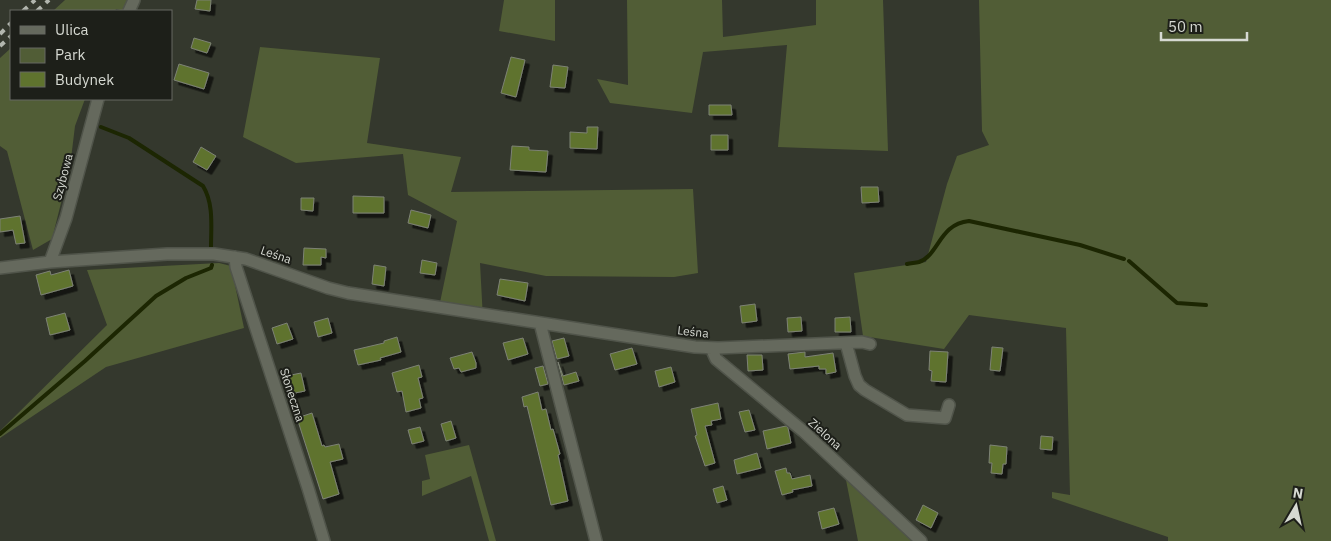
<svg xmlns="http://www.w3.org/2000/svg" width="1331" height="541" font-family="'IBM Plex Sans',sans-serif">
<style>
.green{fill:#515d36}
.lines{fill:none;stroke-linecap:round;stroke-linejoin:round}
.stream{stroke:#1c2602;stroke-width:4}
.building{fill:#5f732e;stroke:#7d8275;filter:url(#shadow)}
.street-casing{stroke:#50544a;stroke-width:14}
.street{stroke:#65695d;stroke-width:11}
.rail{stroke:#b2b6ae;stroke-width:4;stroke-dasharray:6 6;stroke-linecap:butt}
.labels{text-anchor:middle;stroke-width:4;stroke-linejoin:round;paint-order:stroke}
.street-label{font-size:12px;fill:#d6d9d2;stroke:#1d1f19}
</style>
<defs>
<filter id="shadow"><feDropShadow dx="4.5" dy="4.5" stdDeviation="0" flood-color="#0009"/></filter>
</defs>
<rect width="100%" height="100%" fill="#34382d"/>
<path class="green" d="M65,0H131L125,11L116,9L115,11H53Z
M504,0H555V41L499,31Z
M627,0H722L723,37L816,25V0H883L888,151L778,147L787,45L703,52L692,113L610,103L597,79L628,85Z
M979,0H1331V541H1168V537L1052,498V492L1070,495L1066,328L969,315L944,349L863,336L854,273L926,262L947,184L957,156L989,145L982,131Z
M260,47L380,58L367,143L461,157L451,192L693,189L698,273L674,277L546,276L480,263L483,319L438,312L457,221L408,195L403,154L296,163L243,137Z
M11,48V99H85L75,126L70,167L52,239L33,250L7,151L0,146V58Z
M219,263L231,266L244,328L106,367L0,438V431L107,325L87,270Z
M469,445L496,541H489L471,476L422,496V481L430,479L425,455Z
M846,480L895,522L914,541H858Z"/>
<g class="lines">
<path class="stream" d="M101,127L129,138L203,186C214,204 211,227 211,248
M1129,261L1177,303L1206,305
M907,264C911,263 915,263 919,262C939,255 939,224 969,221L1080,245L1124,259
M0,434L85,361L156,296L186,278L211,268L212,265"/>
</g>
<path class="building" d="M197,0H211L210,11L195,9Z
M194,38L211,43L207,53L191,48Z
M511,57L525,60L516,97L501,93Z
M179,64L209,73L204,89L174,80Z
M553,65L568,67L565,88L550,87Z
M709,105H731L732,115H709Z
M587,127H598L597,149L570,148V132L587,133Z
M711,135H728V150H711Z
M512,146L529,147V150L548,151L546,172L510,170Z
M201,147L216,156L207,170L193,162Z
M861,187H878L879,202L862,203Z
M353,196L384,197V213H353Z
M301,198H314L313,211L301,210Z
M411,210L431,215L428,228L408,223Z
M20,216L25,243L16,244L13,230L0,232V219Z
M304,248L326,249V258L321,257V265H303Z
M422,260L437,263L435,275L420,273Z
M374,265L386,267L384,286L372,284Z
M69,270L73,286L41,295L36,275L50,271L51,275Z
M500,279L528,283L525,301L497,295Z
M755,304L757,321L742,323L740,306Z
M65,313L70,330L50,335L46,318Z
M801,317L802,331L788,332L787,318Z
M850,317L851,332H835V318Z
M328,318L332,333L318,337L314,322Z
M287,323L293,339L277,344L272,328Z
M397,337L401,352L380,358L381,360L358,365L354,350L384,343V341Z
M523,338L528,354L508,360L503,343Z
M564,338L569,356L557,359L552,341Z
M992,347L1003,348L1000,371L990,370Z
M632,348L637,364L615,370L610,354Z
M930,351L948,352L946,382L931,381L932,371L929,370Z
M472,352L476,363V368L461,372L459,368L454,369L450,358Z
M805,352V357L833,353L836,372L826,374V369H819V366L790,369L788,354Z
M747,355H762L763,370L748,371Z
M558,362L563,376L576,372L579,381L564,385Z
M419,365L422,377L418,378L423,398L419,399L421,408L406,412L402,391L397,392L392,373Z
M543,366L548,384L540,386L535,368Z
M671,367L675,382L659,387L655,371Z
M301,373L305,391L290,394L286,376Z
M538,392L542,410L546,409L551,430L553,429L560,454L558,455L568,501L551,505L527,406L524,407L522,397Z
M718,403L721,419L711,421L712,425L705,426L715,463L705,466L695,436L697,435L691,409Z
M749,410L755,430L745,432L739,412Z
M312,413L322,446L324,445L325,447L339,444L343,459L330,462L339,494L323,499L297,418Z
M451,421L456,438L446,441L441,424Z
M786,426L788,428L791,443L767,449L763,431Z
M420,427L424,441L412,444L408,430Z
M1041,436L1053,437L1052,450L1040,449Z
M990,445L1007,447L1006,464H1003L1002,474L991,473L992,463H989Z
M757,453L761,468L737,474L734,460Z
M786,468L787,473H790L792,479L810,475L812,486L792,490L793,492L782,495L775,471Z
M723,486L727,500L717,503L713,489Z
M923,505L938,513L931,528L916,520Z
M834,508L839,524L822,529L818,512Z"/>
<g class="lines">
<defs>
<path id="street" d="M129,11L134,0
M235,257L236,267L308,488L324,541
M50,262L66,218L98,99
M0,268L50,262L167,254H214L246,259L328,288L348,293L695,347L718,348L862,342L870,344
M540,323L596,541
M846,343L855,376L859,385L865,390L907,415L945,418L949,405
M711,348L716,359L803,431L921,541"/>
</defs>
<use href="#street" class="street-casing"/>
<use href="#street" class="street"/>
<path class="rail" d="M23,11L35,0
M37,11L49,0
M0,34L11,23
M0,46L11,36"/>
</g>
<g class="labels">
<g class="street-label">
<text transform="translate(63 177) rotate(-75)" y="4">Szybowa</text>
<text transform="translate(276 255) rotate(19)" y="4">Leśna</text>
<text transform="translate(693 332) rotate(6)" y="4">Leśna</text>
<text transform="translate(292 395) rotate(72)" y="4">Słoneczna</text>
<text transform="translate(825 434) rotate(42)" y="4">Zielona</text>
</g>
</g>
<rect x="10" y="10" width="162" height="90" fill="#1d1f19" stroke="#676963"/>
<rect x="20" y="26" width="25" height="8" fill="#65695d" stroke="#676963"/>
<text x="55" y="35" font-size="15" fill="#d6d9d2">Ulica</text>
<rect x="20" y="48" width="25" height="15" fill="#515d36" stroke="#676963"/>
<text x="55" y="60" font-size="15" fill="#d6d9d2">Park</text>
<rect x="20" y="72" width="25" height="15" fill="#5f732e" stroke="#676963"/>
<text x="55" y="85" font-size="15" fill="#d6d9d2">Budynek</text>
<g transform="translate(1296 506) rotate(9)" stroke="#1d1f19" stroke-width="4" paint-order="stroke">
<path d="M0-4L9 19L0 12L-9 19Z" fill="#d6d9d2"/>
<text y="-8" font-size="14" font-weight="bold" text-anchor="middle" fill="#d6d9d2">N</text>
</g>
<path d="M1161 32v8h86v-8" fill="none" stroke="#d6d9d2" stroke-width="2.5"/>
<text x="1168" y="32" font-size="15" fill="#d6d9d2" stroke="#1d1f19" stroke-width="4" paint-order="stroke">50 m</text>
</svg>
